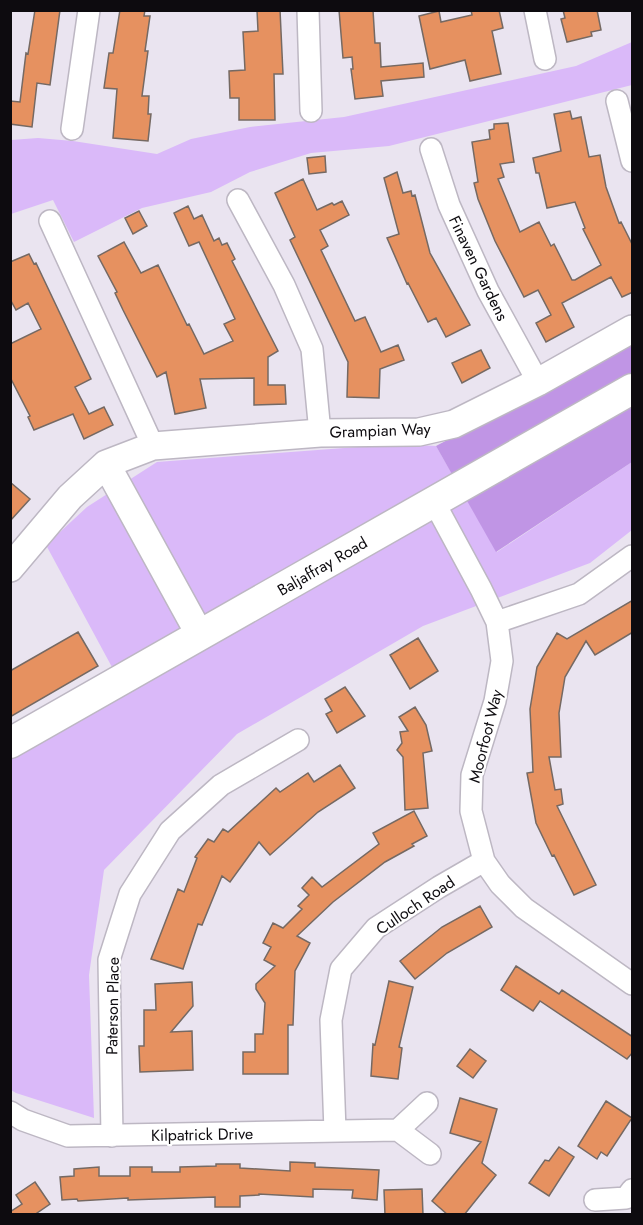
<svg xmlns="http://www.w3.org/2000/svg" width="643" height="1225" font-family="Jost,sans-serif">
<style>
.green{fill:#dab9f9}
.forest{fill:#c095e5}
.building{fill:#e69160;stroke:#756963;stroke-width:1.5}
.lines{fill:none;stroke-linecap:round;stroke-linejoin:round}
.minor-casing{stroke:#bdb7c3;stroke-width:24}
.tertiary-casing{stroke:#bdb7c3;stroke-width:30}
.secondary-casing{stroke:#bdb7c3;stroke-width:33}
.minor{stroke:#fff;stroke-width:21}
.tertiary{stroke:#fff;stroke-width:27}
.secondary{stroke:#fff;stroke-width:30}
.labels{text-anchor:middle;stroke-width:4.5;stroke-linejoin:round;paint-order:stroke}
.street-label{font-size:16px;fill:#0d0b0f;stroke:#fff}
</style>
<rect width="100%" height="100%" fill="#eae4f0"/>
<path class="green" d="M632,42V85L389,146L311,153L250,172L211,192L142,208L74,242L53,200L11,214V140L38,138L73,141L157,154L191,139L250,127L344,117L576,66Z
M398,444L436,446L497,552L632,462V530L590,563L423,626L237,734L104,870L89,975L94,1118L16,1093L11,1090V728L113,669L46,545L87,507L157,462Z"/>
<path class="forest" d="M632,342V462L496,552L436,446Z"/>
<path class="building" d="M35,10H60L50,85L37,83L32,127L10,124V101L20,102L26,53L28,54Z
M120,10H145L144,16H150L145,51H148L142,96H149L148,114H151L148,141L113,138L117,89L104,88L109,53H113Z
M257,10H280L283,74H274L275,120H239V98H230L229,71L245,70L243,32L258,31Z
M339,10H373L375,43H380L381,67L423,63L424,77L381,81L383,96L355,99L351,69H353L352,57L343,58Z
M471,10H499L503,28L492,31L501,74L470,81L465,60L430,69L419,16L439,11L441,22L472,15Z
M563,10H597L601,30L591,32L592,36L567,42L561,19L565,18Z
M570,111L572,119L581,117L589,157L600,155L606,187L619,223L621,222L633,246V292L622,297L611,277L562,303L574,327L546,342L536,323L551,315L538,290L524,297L495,241L478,199L474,183L478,182L472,142L490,139L489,130L494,129V124L508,123L514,162L500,164L504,177L498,179L520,232L539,222L551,246L554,244L572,280H575L601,265L583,229L585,228L575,202L547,208L539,173H536L533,158L561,151L554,114Z
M325,156L326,172L309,174L307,158Z
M397,172L403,193L411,191L412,196L415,195L430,253L470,325L446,337L436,318L428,322L408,283L407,284L387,238L399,234L384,178Z
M303,179L317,210L332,203L334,205L342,201L349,215L320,230L328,246L321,250L355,321L365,317L381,352L398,345L404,360L380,369L379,398L347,397L348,362L290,240L295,237L275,193Z
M188,206L194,219L202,215L214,241L219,238L222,245L227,243L235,259L232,261L278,351L268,357V385H285L286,404L254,405V378L200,379L206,408L175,414L166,372L157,377L123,310L115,293L117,292L98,256L124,242L141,273L158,265L187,325L189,324L204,354L233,341L224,324L235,319L199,242L189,246L174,213Z
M139,211L147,226L133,234L125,218Z
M29,254L34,264L36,263L91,379L75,387L89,414L104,407L113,425L84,439L73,414L34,430L28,417L30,416L10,377V344L41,329L28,303L16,310L10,299V262Z
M481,350L490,368L462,383L452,363Z
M10,482L30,499L10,521Z
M633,600V632L595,655L586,641L565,677L559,713L561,757H549L555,790L561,789L563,804L557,806L596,885L574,895L554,855L552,856L536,823L527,773L533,772L530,709L537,667L557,633L567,639Z
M78,632L98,666L10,717V671Z
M418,638L438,671L410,689L390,655Z
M345,687L365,716L337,733L326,714L332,711L325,699Z
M415,707L426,725L432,751L423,753L428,808L405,810L403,757L397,750L402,743L400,732L408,731L399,717Z
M340,765L355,788L318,812L270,855L259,842L230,882L222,876L202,925L198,924L183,969L151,959L178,889L184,892L197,858L195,857L208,839L214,842L223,829L228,832L276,788L280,792L308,773L314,782Z
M414,811L427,836L412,844L414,846L385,862L333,902L297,936L310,943L295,971L293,1025H288V1074H243V1052H255V1034H263L265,1003L256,989V984L275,966L264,960L271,947L263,943L273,923L283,928L302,909L298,906L309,895L302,888L312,877L322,887L379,844L373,833Z
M480,906L492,927L447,953L415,979L400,961L442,927Z
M516,966L559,994L562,990L633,1037V1052L627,1059L540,1001L533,1011L501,990Z
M389,981L413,987L399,1047L402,1048L398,1079L371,1076L373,1044L375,1045Z
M192,982L193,1006L171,1032L192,1031L193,1070L140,1072L139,1046H144V1010H156L155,984Z
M470,1049L486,1061L473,1078L457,1066Z
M460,1098L497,1109L482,1163L496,1175L464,1215H448L432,1201L481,1142L450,1133Z
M606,1101L632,1118L607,1156L601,1152L597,1159L578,1146Z
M559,1147L574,1157L549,1196L529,1183L545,1160L549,1161Z
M290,1162L315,1163V1167L379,1170L377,1200L352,1198L353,1190L313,1189V1197L259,1194V1195L240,1196V1207H215V1197L128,1200V1198L78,1201L77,1199L62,1200L60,1177L74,1176V1169L99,1167V1176H130V1167H152V1172H180V1167L216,1166V1164H240V1168L290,1171Z
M35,1182L50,1204L34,1215H10V1212L22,1204L16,1195Z
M422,1189L423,1215H385L384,1190Z"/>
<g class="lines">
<defs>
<path id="minor" d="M308,10L311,111
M535,10L545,59
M617,101L632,161
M72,129L89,10
M431,149L449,205L488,291L538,382
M238,200L284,285L312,349L320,433
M50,221L153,446
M434,502L481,589L497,622L502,661L495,701L472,775L471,811L484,861L500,884L524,908L632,984
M497,622L579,594L632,556
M10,1112L23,1120L68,1136L398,1130L430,1154
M398,1130L427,1103
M335,1131L331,1020L341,969L376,928L439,887L484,861
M112,1136L109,960L130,894L170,831L221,785L298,740
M595,1200L626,1198L632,1190"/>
<path id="tertiary" d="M106,464L200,635
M10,568L70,497L106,464L153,446L320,433L419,432L454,424L538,382L632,329"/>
<path id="secondary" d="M10,743L632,389"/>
</defs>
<use href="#minor" class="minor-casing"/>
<use href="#tertiary" class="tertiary-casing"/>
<use href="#secondary" class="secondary-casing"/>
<use href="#minor" class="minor"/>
<use href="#tertiary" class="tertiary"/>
<use href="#secondary" class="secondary"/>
</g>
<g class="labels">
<g class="street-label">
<text transform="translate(479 268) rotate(64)" y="6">Finaven Gardens</text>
<text transform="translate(380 430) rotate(-2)" y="6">Grampian Way</text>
<text transform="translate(322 566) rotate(-30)" y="6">Baljaffray Road</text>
<text transform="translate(485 736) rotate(-76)" y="6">Moorfoot Way</text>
<text transform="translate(415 905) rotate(-34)" y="6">Culloch Road</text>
<text transform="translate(112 1006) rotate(-89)" y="6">Paterson Place</text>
<text transform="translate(202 1134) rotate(-1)" y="6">Kilpatrick Drive</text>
</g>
</g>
<rect width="643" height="1225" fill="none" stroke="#0d0b0f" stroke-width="24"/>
</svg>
